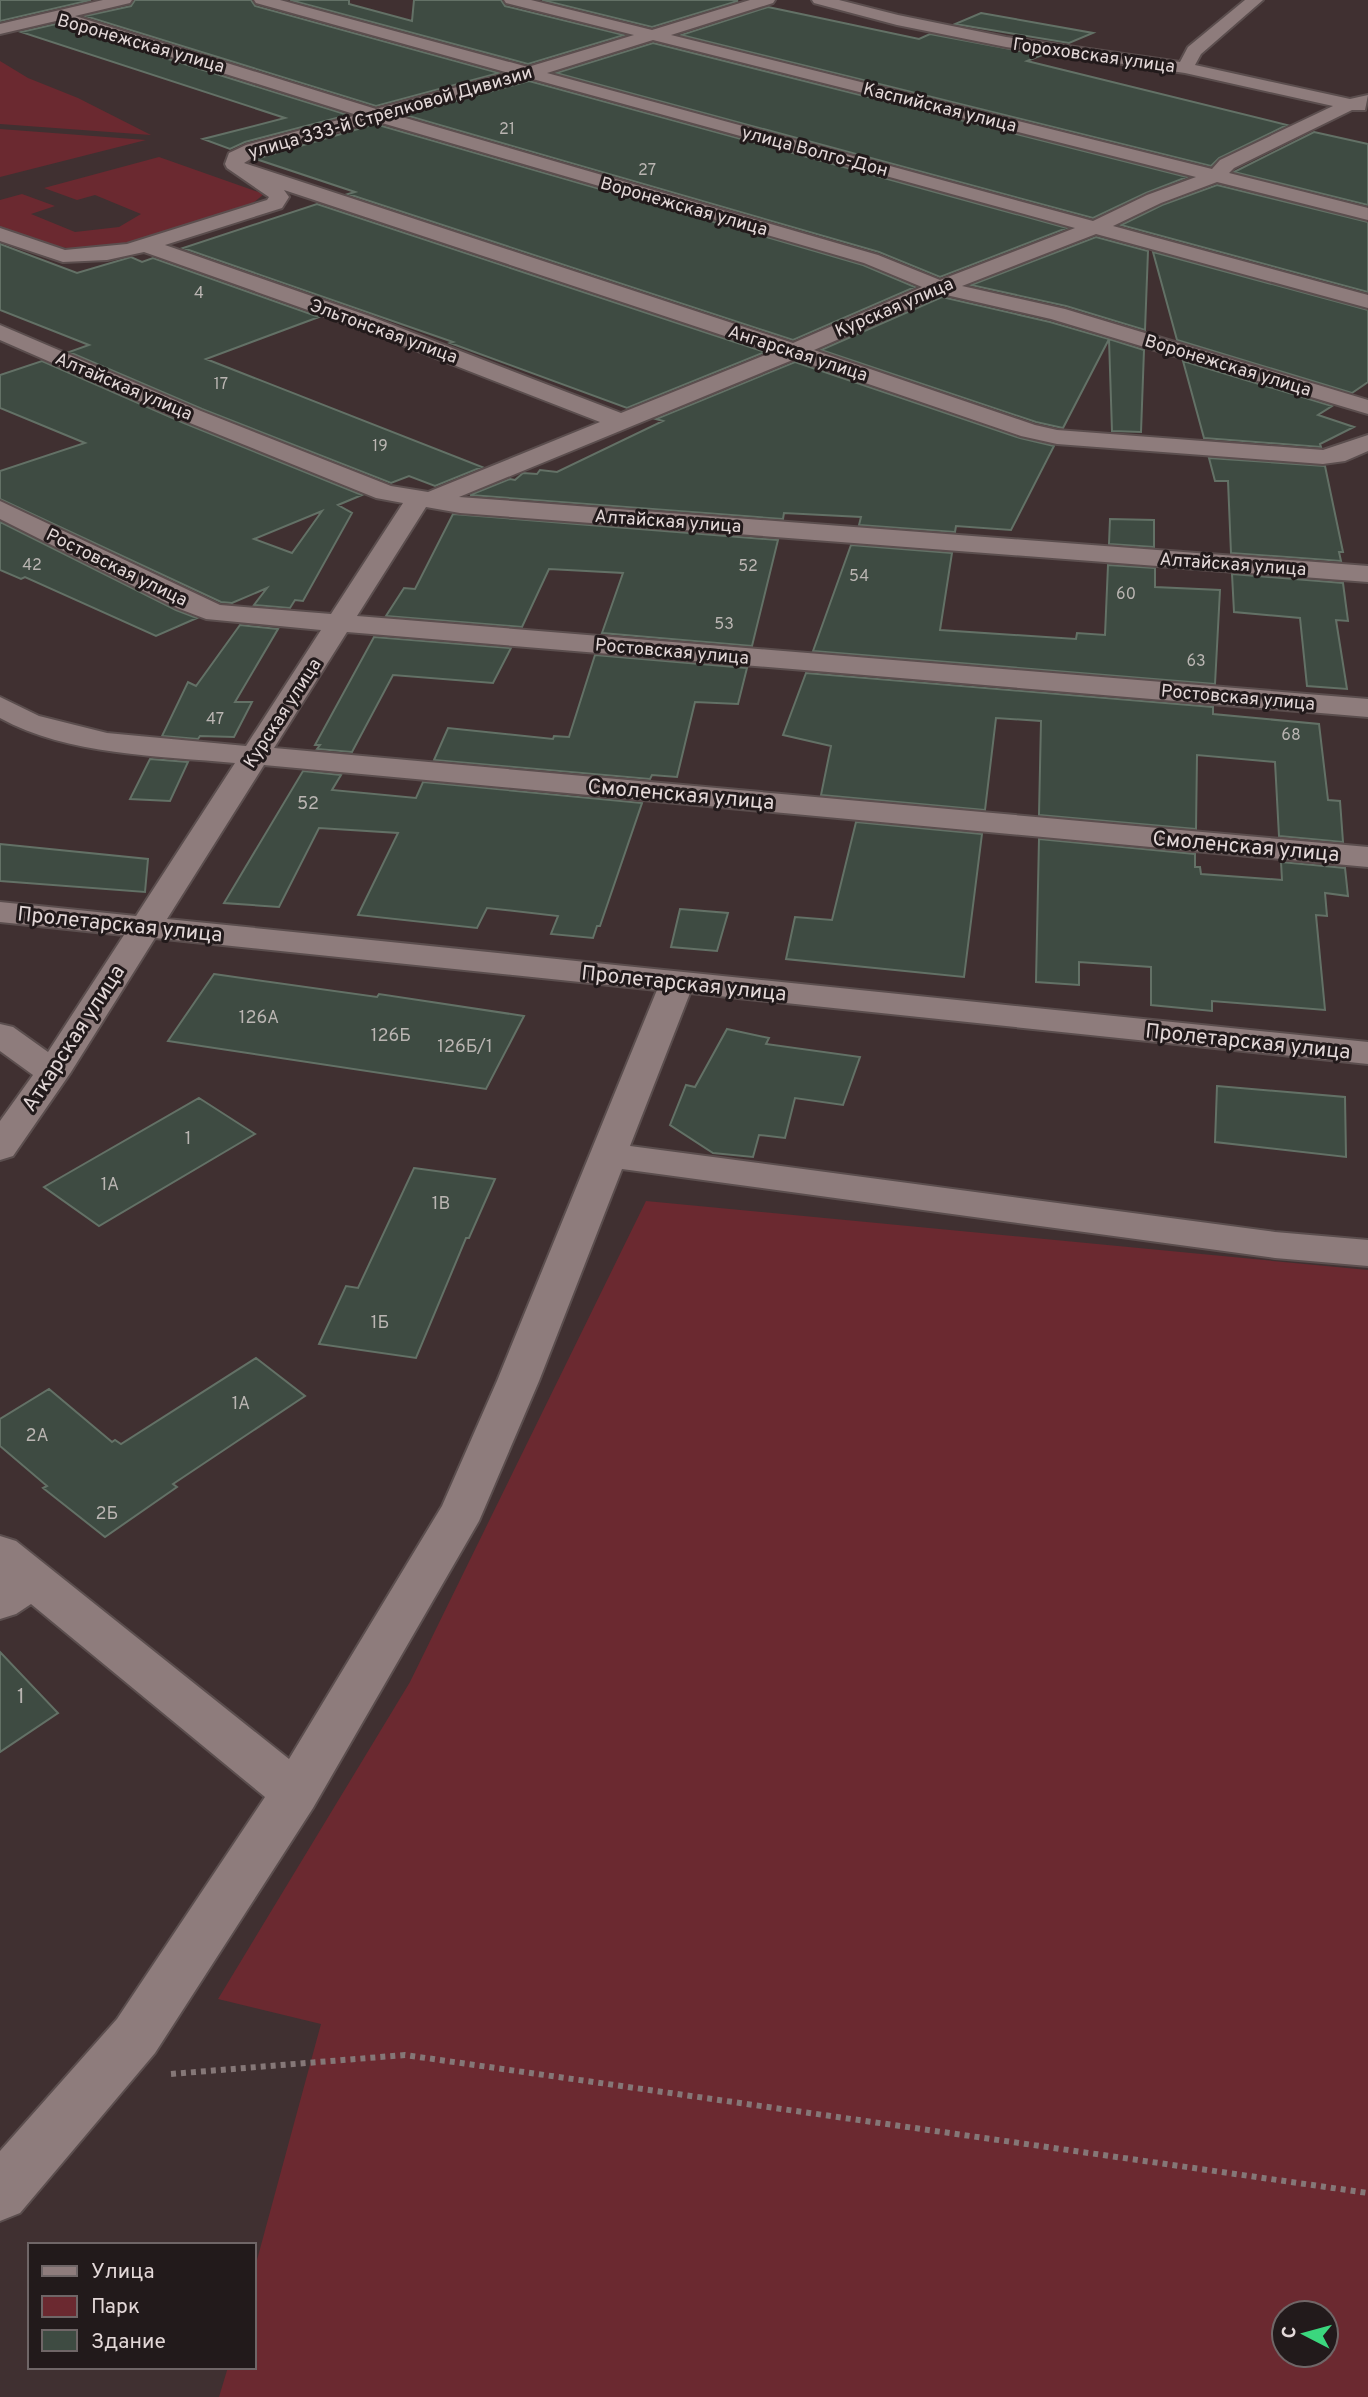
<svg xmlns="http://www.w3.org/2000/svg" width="1368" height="2397" font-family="Overpass,sans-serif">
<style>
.green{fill:#6b2930;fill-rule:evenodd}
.building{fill:#3e4b42;stroke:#637166;stroke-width:2;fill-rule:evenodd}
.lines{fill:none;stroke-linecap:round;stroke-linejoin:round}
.minor-casing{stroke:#5b4e4e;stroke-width:4}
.path{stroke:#857777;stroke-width:6;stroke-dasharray:5 5;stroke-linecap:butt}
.minor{fill:#8e7c7c;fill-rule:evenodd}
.labels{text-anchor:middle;stroke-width:6;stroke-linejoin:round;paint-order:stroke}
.far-number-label{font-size:16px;fill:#bab5b2}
.far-street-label{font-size:18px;fill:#e3d8d8;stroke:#221a1b}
.number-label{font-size:18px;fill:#bab5b2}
.street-label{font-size:21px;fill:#e3d8d8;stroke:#221a1b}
.near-number-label{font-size:21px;fill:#bab5b2}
</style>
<rect width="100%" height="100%" fill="#403031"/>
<path class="green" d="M0,61L28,78L78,98L151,135L0,124Z
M0,129L146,140L0,177Z
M159,157L264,194L248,207L108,249L83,251L56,246L0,228V200L22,194L55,206L31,214L75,232L119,227L141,214L95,195L77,200L44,188Z
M646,1201L1368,1270V2397H219L228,2367H254V2271L321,2024L218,1999L410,1682ZM1284,2313H1326V2355H1284Z"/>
<path class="building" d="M0,0H91L0,21Z
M135,0H251L255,6L499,73L376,106L85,16L131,6Z
M290,0H349V4L412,21L414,0H501L505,6L624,35L528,64Z
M542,0H733L738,1L652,27Z
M768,7L919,39L930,34L1042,55L1027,61L1287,125L1219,158L1211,166L681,35Z
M981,13L1093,33L1069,43L955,24Z
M56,24L348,115L245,142L230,149L203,139L285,118L21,32Z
M653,43L1187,177L1146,193L1093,218L556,73Z
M529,81L1067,228L940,277L879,252L405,115Z
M375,124L863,265L915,287L793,340L348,194L355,192L256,159Z
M1314,132L1368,144V205L1234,172Z
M1217,185L1368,222V292L1121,225L1162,205Z
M317,204L765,352L627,408L450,343L453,342L183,248Z
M1096,237L1148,251L1145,330L1066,306L971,285Z
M0,244L77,273L131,257L142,262L153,258L319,317L206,359L482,467L435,486L409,476L391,483L202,409L69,352L89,345L0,310Z
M1153,252L1368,310V382L1352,393L1177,340Z
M942,297L1050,322L1109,339L1063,428L1036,422L821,350Z
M1109,339L1144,350L1141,432L1112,431Z
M42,361L184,423L362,495L338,505L352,513L303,601L295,600L290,608L254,605L267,588L232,603L221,602L0,499V471L85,443L0,408V375ZM322,511L292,553L254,539Z
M1183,361L1332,406L1318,415L1354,427L1320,444L1321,447L1204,438Z
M795,362L1020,438L1054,446L1011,530L956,526L955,532L859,525L861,517L784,513L783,519L470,495L510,479L515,480L523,473L537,474L540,470L557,472L663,421L656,419Z
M1209,458L1325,466L1343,552H1339L1341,561L1231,553L1228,481H1215Z
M453,514L778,540L752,646L602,633L623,573L549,569L522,627L386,616L404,588L415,589Z
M1110,519L1154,520V547L1109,544Z
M0,522L176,610L197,618L156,636L25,577L21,579L0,570Z
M851,545L952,553L940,630L1076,639L1077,633L1105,635L1108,565L1155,568V587L1220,590L1215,684L813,651Z
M1232,574L1343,583L1348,621L1336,620L1347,689L1307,686L1300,618L1234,612Z
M240,625L278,629L235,702H252L234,737L200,736L198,739L162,736L188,682L196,686Z
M374,637L511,648L493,683L393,675L352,752L317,749L320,745H315Z
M595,655L747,668L738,704L695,702L677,777L652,775L650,779L434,760L448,728L553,739L554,736L569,737Z
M806,673L1213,707V714L1319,724L1328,800L1340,801L1343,842L1279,836L1275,762L1197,755L1196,829L1039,815L1041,721L996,718L985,810L821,795L831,746L783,735Z
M150,759L188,762L170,801L130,799Z
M303,771L341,775L332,790L416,798L423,782L642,803L600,926H597L593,938L551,934L558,916L487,908L477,928L358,915L398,833L319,828L279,907L224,903Z
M856,822L982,834L964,977L786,959L795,917L832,920Z
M1039,839L1195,854V867H1200L1201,874L1282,880L1281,862L1345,868L1348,896L1325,893L1327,916L1316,915L1325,1010L1212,1001V1011L1151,1005V967L1079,962V985L1036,982Z
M0,844L148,859L145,892L0,881Z
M680,909L728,913L717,951L671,947Z
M214,974L377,997L379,994L524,1016L486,1089L168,1041Z
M727,1029L769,1038L766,1044L860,1057L843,1105L795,1098L785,1138L759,1135L753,1157L713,1153L670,1125L686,1085L695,1087Z
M1217,1086L1345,1097L1346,1157L1215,1142Z
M199,1098L255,1134L99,1226L44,1187Z
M414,1168L495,1179L469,1238H466L416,1358L319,1344L346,1286L358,1288Z
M256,1358L305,1396L173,1484L177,1487L105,1537L43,1488L47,1486L0,1446V1419L49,1389L112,1442L115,1440L121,1444Z
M0,1652L58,1713L0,1752Z"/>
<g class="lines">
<defs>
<path id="minor" d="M103,0H132L130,3L75,16L376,109L509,73L256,3L254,0H280L528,67L634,35L506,3L504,0H531L652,30L750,0H775L773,3L671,35L1212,169L1220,160L1333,106L1185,73L1006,47L897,25L814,3L812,0H839L898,15L1006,37L1180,62L1188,47L1245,0H1263L1201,54L1195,65L1350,99L1368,95L1365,110H1352L1234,168L1229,173L1368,208V220L1217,182L1161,203L1113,226L1368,295V308L1096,234L962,286L1065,309L1368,400V414L1051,319L942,294L814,350L1035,425L1057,430L1323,450L1368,435V451L1345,461L1323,464L1057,444L1021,436L795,359L459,497L1368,566V582L460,513L426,507L357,616L1368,699V717L347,632L274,748L1368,847V867L264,765L167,919L1368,1042V1064L690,993L630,1146L1275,1232L1368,1240V1266L1275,1258L622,1169L539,1381L479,1521L313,1808L155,2053L20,2213L0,2221V2151L117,2019L265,1797L31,1604L16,1614L0,1619V1536L16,1541L289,1759L442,1506L497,1381L657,990L155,938L71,1072L13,1156L0,1160V1121L33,1075L0,1051V1024L13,1027L48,1052L124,935L0,922V902L136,916L235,763C161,756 66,755 0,718V697L39,716L107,733L246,746L321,630L206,619L177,608L0,519V501L220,605L331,614L403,503L376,498L185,421L0,340V325L201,411L391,486L428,492L600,422L356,327L144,252L107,260L63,262L0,241V228L65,250L127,244L267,200L269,197L227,168L225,164L229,153L246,145L357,115L56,21L0,34V24ZM653,40L1196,177L1147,195L1093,221L547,73ZM529,78L1075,228L940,280L878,255L395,115ZM375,121L864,263L922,287L793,343L244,163L260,153ZM284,190L773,352L621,413L372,317L165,245L282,208L289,197Z"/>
</defs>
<use href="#minor" class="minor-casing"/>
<path class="path" d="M171,2074L405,2055L1368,2193"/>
<use href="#minor" class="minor"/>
</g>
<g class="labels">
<g class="far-number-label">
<text x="507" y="134">21</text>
<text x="647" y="175">27</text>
<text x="199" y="298">4</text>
<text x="221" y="389">17</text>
<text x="380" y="451">19</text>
<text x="32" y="570">42</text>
<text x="748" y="571">52</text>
<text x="859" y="581">54</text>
<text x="1126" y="599">60</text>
<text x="724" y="629">53</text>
<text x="1196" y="666">63</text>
<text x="215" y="724">47</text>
<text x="1291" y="740">68</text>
</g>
<g class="far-street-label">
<text transform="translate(141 43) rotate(16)" y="6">Воронежская улица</text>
<text transform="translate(1094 55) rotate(8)" y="6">Гороховская улица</text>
<text transform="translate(940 107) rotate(14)" y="6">Каспийская улица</text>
<text transform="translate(390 112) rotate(-16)" y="6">улица 333-й Стрелковой Дивизии</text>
<text transform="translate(815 151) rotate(15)" y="6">улица Волго-Дон</text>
<text transform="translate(684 206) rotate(16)" y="6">Воронежская улица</text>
<text transform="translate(894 307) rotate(-23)" y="6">Курская улица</text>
<text transform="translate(384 331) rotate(20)" y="6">Эльтонская улица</text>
<text transform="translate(798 353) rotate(18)" y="6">Ангарская улица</text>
<text transform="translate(1228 365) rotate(17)" y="6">Воронежская улица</text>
<text transform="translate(124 386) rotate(23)" y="6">Алтайская улица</text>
<text transform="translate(668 521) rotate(4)" y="6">Алтайская улица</text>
<text transform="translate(1233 564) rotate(4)" y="6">Алтайская улица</text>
<text transform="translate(117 567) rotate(26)" y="6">Ростовская улица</text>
<text transform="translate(672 651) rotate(5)" y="6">Ростовская улица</text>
<text transform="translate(1238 697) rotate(5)" y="6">Ростовская улица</text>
<text transform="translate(282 713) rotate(-57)" y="6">Курская улица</text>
</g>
<g class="number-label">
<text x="308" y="809">52</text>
<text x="259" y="1023">126А</text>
<text x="391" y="1041">126Б</text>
<text x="465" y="1052">126Б/1</text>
<text x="188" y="1144">1</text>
<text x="110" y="1190">1А</text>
<text x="441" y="1209">1В</text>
<text x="380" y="1328">1Б</text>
<text x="241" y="1409">1А</text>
<text x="37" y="1441">2А</text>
<text x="107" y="1519">2Б</text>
</g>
<g class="street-label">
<text transform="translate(681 794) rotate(5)" y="7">Смоленская улица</text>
<text transform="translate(1246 846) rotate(5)" y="7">Смоленская улица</text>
<text transform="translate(120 924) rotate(6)" y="7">Пролетарская улица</text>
<text transform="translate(684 983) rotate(6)" y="7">Пролетарская улица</text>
<text transform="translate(73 1038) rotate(-57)" y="7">Аткарская улица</text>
<text transform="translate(1248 1041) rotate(6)" y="7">Пролетарская улица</text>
</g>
<g class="near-number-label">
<text x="21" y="1703">1</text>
</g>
</g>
<rect x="28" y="2243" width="228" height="126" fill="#221a1b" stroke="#6f6667" stroke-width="2"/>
<rect x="42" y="2266" width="35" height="10" fill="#8e7c7c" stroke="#6f6667" stroke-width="2"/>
<text x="91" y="2278" font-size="21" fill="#e3d8d8">Улица</text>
<rect x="42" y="2296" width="35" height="21" fill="#6b2930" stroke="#6f6667" stroke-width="2"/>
<text x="91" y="2313" font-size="21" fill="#e3d8d8">Парк</text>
<rect x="42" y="2330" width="35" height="21" fill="#3e4b42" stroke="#6f6667" stroke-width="2"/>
<text x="91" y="2348" font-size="21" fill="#e3d8d8">Здание</text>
<g transform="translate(1305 2334) rotate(276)"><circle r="33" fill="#221a1b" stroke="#6f6667" stroke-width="2"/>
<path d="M0-5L12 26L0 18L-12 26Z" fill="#3bd77e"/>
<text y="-10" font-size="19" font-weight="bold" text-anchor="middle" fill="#e3d8d8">С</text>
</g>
</svg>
